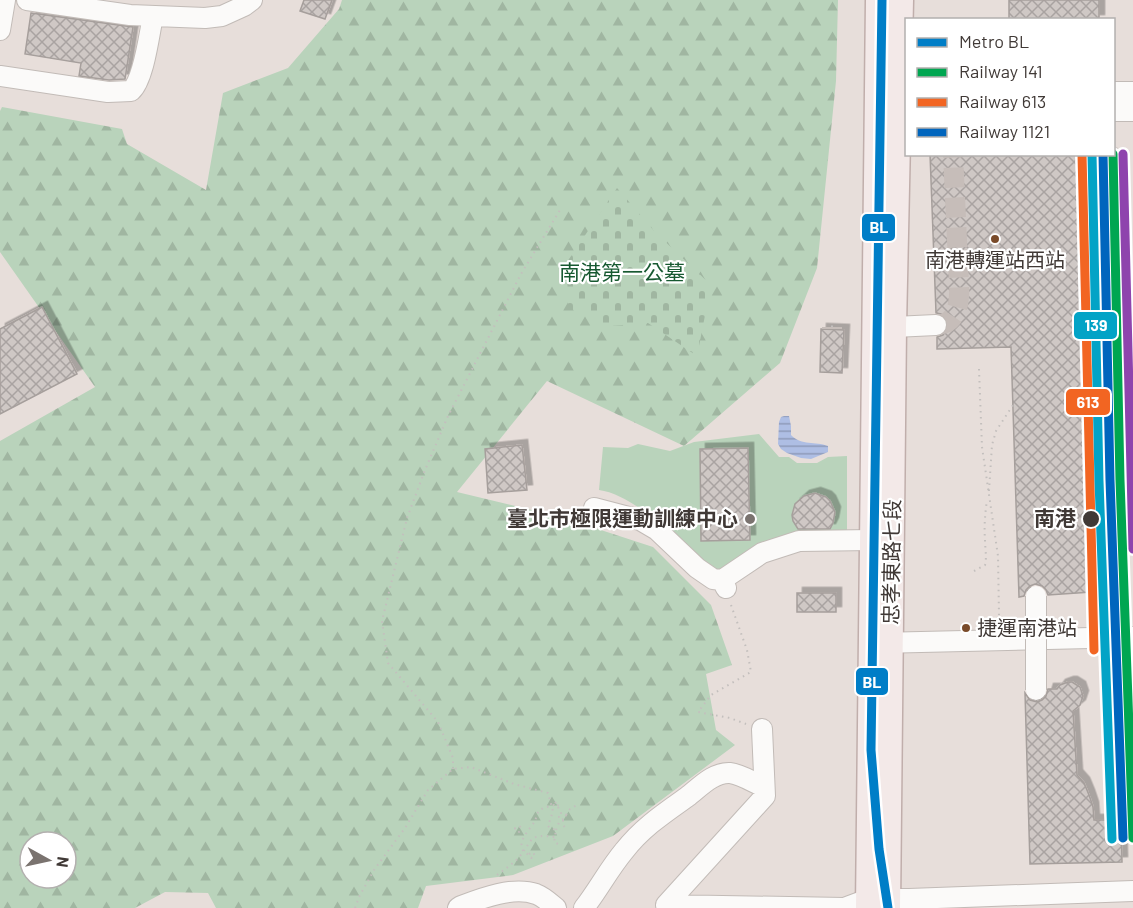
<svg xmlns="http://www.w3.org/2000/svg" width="1133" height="908" font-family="Barlow,'Noto Sans TC',sans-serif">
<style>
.forest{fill:url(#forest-firs);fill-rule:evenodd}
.cemetery{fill:url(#cemetery-stones)}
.garden{fill:#b9d3bb}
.water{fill:url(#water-rules)}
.building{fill:url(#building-cross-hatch);stroke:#a69f9c;stroke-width:1.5;filter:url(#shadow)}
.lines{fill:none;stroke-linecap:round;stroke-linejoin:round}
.minor-tunnel{stroke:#c6bdb9;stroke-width:20;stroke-dasharray:20 10;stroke-linecap:butt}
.minor-casing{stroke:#c2bbb7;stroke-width:22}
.major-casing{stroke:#c0aeab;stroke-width:27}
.path{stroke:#c3bfbd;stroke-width:2;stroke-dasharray:1.5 4.5;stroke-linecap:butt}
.minor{stroke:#fbfaf9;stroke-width:20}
.major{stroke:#f3e9e8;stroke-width:24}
.minor-bridge-casing{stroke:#c2bbb7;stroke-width:22;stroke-linecap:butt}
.minor-bridge{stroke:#fbfaf9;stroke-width:20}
.rail-1-casing{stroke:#fff;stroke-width:14}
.rail-2-casing{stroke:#fff;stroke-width:14}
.rail-3-casing{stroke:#fff;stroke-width:14}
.rail-4-casing{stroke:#fff;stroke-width:14}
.rail-5-casing{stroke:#fff;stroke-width:14}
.rail-1{stroke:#00a651;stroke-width:9}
.rail-2{stroke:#f26522;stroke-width:9}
.rail-3{stroke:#0065bd;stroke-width:9}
.rail-4{stroke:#8e44ad;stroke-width:9}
.rail-5{stroke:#03a3c6;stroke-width:9}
.metro-1-casing{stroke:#fff;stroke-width:14}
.metro-1{stroke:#007ec7;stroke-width:9}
.bus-dot{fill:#7a4b2a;stroke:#fff;stroke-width:2}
.poi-dot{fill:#7a736f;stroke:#fff;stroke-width:2}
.stop-dot{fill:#403936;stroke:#fff;stroke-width:2}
.labels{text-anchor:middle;stroke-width:4.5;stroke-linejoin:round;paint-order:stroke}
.bus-label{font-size:20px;fill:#403936;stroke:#fff}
.park-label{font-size:21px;fill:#175931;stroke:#fff}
.poi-label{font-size:21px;font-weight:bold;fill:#403936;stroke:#fff;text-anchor:end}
.stop-label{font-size:21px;font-weight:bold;fill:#403936;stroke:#fff;text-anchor:end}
.street-label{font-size:21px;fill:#403936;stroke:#fff}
.line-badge{stroke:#fff;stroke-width:2}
.badge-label{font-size:16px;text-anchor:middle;font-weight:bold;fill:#fff}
</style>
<defs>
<pattern id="forest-firs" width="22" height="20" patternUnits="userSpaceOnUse" patternTransform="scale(1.5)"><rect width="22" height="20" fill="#b9d3bb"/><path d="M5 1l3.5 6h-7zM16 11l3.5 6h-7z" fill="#a0b6a1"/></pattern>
<pattern id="cemetery-stones" width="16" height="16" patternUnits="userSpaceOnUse" patternTransform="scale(1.5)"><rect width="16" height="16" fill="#b9d3bb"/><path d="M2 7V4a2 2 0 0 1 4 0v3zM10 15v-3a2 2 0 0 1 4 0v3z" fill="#a0b6a1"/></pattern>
<pattern id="water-rules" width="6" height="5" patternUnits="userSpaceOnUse" patternTransform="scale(1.5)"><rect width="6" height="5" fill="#aebee4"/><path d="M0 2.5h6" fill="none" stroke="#8f9bba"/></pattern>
<pattern id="building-cross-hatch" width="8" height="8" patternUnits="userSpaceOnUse" patternTransform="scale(1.5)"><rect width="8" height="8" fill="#cfc8c5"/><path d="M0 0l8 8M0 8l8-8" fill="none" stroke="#a9a3a1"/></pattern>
<filter id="shadow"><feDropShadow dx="5.5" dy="-5.5" stdDeviation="0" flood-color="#0004"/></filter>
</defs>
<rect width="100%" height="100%" fill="#e7deda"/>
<path class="forest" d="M342,0H838L836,81L817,268L780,363L684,446L547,381L457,492L561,517L653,547L711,605L732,665L706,674L716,730L735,745L613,836L513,875L426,886L418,908H216L208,893L165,892L135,908H0V441L95,387L0,252V111L2,107L122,129L127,144L206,190L223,93L288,68L339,9ZM30,842H66V878H30Z"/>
<path class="cemetery" d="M617,188L655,232L711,285L697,356L648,323L609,326L568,307L567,262Z"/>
<path class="garden" d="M759,434L779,457H789L797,463H817L828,457L847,456V541H799L722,580C693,553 638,495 599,490L603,447L628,448L638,444L670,451L694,442Z"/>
<path class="water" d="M784,416H789L791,426V435C802,446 815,441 828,446V452L811,459L801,458L787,453L781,449L778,444L779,422L781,417Z"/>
<path class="building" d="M304,0H332L325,19L300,11Z
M1009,0H1099V20H1009Z
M31,13L133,27L125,79L109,80L79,76L81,63L25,54Z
M930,154H1111L1118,327L1083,329L1087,390L1116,387L1117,466H1133V545H1119L1121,590L1048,595L1046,590L1042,586L1035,584L1030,586L1026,590L1024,596L1019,597L1011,347L937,349V337L943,335L946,331L948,325L946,318L941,314L936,313Z
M42,307L77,374L0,414V329Z
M821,329L844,330L842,373L820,372Z
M522,445L527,490L488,493L485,449Z
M748,448L750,540L701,541L700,449Z
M815,493L826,497L830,501L835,512L833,523L830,529H798L793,521L792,515L795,504L804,496Z
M797,593H836V612H797Z
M1068,682H1072L1080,687L1083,696L1080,705L1073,711L1077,775L1084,783L1089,795L1093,807L1094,820H1121L1122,862L1030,864L1025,693L1030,700L1037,702L1042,700L1046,696L1048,689H1057L1060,685Z"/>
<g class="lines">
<path class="minor-tunnel" d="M936,325C958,325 960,301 959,284L953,154
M832,329V327"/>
<defs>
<path id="minor" d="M27,0L130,15L205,18L222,16L244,6L252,0
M0,30L5,0
M0,76L108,92L131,91C144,79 149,35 153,16
M1114,92H1133
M1114,111H1133
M894,327L936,325
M594,508L640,520L657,530L697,568L713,579L722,580L726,588
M722,580L762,553L799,541L872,540
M878,643L1133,637
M666,905L844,908L868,899H909L1133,891
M666,905L765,796L762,729
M458,908L461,906C482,898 513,886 536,894C544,897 550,903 556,908
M584,908C598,890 609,869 624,851C642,828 663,814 687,797C699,788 713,772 730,773C741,774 754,783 764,787"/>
<path id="major" d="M868,908L878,0
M888,908L894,327L901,0"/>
</defs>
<use href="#minor" class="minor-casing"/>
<use href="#major" class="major-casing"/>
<path class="path" d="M1130,322H1133
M832,327V323
M979,369L982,447L998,556L999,615
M1131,384L1133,383
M989,491L992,445L996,431L1013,405
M974,571L985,565C987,557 985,548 985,540C984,526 985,514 987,500
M731,605L747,650L751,672L711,695L698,712L730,718L746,724
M1127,612V621
M1128,653L1129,662
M453,769V758L438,722L388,663L382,621L407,518L425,470L448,416L521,274L560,210
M558,807L561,813H563L566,815L565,819L560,820L559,817L561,813
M566,815L570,809L577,805
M563,820V825L567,830
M515 829a3 3 0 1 1 6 0a3 3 0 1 1-6 0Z
M556,830L560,820
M529,854L533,852L535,856L531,858C528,853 523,853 522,848C519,839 531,828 535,821C536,818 537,815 538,812L543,808L554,805L556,807L559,804L556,802L554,805
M497,875C505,869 514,863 520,856C534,838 529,834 555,837
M355,908L359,897L374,870L405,828L428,790L453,769L471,767L514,784L548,793L553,811L548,826L550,828L556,830L554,842L560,845"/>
<use href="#minor" class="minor"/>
<use href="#major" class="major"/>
<defs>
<path id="minor-bridge" d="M1036,690V596"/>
</defs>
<use href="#minor-bridge" class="minor-bridge-casing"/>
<use href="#minor-bridge" class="minor-bridge"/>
<defs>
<path id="rail-1" d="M1113,154L1120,480L1133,838"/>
<path id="rail-2" d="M1082,154L1094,650"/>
<path id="rail-3" d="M1103,154L1110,480L1123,838"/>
<path id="rail-4" d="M1123,154L1133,549"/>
<path id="rail-5" d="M1092,154L1099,481L1112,839"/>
</defs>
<use href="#rail-1" class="rail-1-casing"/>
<use href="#rail-2" class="rail-2-casing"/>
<use href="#rail-3" class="rail-3-casing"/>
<use href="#rail-4" class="rail-4-casing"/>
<use href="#rail-5" class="rail-5-casing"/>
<use href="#rail-1" class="rail-1"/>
<use href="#rail-2" class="rail-2"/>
<use href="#rail-3" class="rail-3"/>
<use href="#rail-4" class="rail-4"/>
<use href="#rail-5" class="rail-5"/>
<defs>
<path id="metro-1" d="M882,0L871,750L879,849L888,908"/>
</defs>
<use href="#metro-1" class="metro-1-casing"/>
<use href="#metro-1" class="metro-1"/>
</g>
<g class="bus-dot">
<circle cx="995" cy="239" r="5"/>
<circle cx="966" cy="628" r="5"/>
</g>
<circle class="poi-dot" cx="750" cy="519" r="6"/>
<circle class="stop-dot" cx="1091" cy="519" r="9"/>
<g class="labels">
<g class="bus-label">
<text x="995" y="267">南港轉運站西站</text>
<text x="977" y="635" text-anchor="start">捷運南港站</text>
</g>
<g class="park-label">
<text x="622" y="280">南港第一公墓</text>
</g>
<g class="poi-label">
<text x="738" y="526">臺北市極限運動訓練中心</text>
</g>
<g class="stop-label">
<text x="1076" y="526">南港</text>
</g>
<g class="street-label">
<text transform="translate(892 562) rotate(-89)" y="7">忠孝東路七段</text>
</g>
</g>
<g class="line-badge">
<rect x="861" y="213" width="35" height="29" rx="6" fill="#007ec7"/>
<rect x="1073" y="311" width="45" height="29" rx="6" fill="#03a3c6"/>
<rect x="1065" y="388" width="46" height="28" rx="6" fill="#f26522"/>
<rect x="855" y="667" width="34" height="29" rx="6" fill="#007ec7"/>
</g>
<g class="badge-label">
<text x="879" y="233">BL</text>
<text x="1096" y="331">139</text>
<text x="1088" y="408">613</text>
<text x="872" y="688">BL</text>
</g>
<rect x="905" y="18" width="210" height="138" fill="#ffffff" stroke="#b3b0af" stroke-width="1.5"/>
<rect x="917" y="38" width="30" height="9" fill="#007ec7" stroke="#b3b0af" stroke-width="1.5"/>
<text x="959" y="48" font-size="18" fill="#403936">Metro BL</text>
<rect x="917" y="68" width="30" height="9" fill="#00a651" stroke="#b3b0af" stroke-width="1.5"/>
<text x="959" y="78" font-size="18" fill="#403936">Railway 141</text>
<rect x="917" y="98" width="30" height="9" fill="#f26522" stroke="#b3b0af" stroke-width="1.5"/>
<text x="959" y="108" font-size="18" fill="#403936">Railway 613</text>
<rect x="917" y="128" width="30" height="9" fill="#0065bd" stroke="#b3b0af" stroke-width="1.5"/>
<text x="959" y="138" font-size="18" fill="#403936">Railway 1121</text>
<g transform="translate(48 860) rotate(98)"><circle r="28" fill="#ffffff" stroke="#b3b0af" stroke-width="1.5"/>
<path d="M0-4.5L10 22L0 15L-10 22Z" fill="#7a736f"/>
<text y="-9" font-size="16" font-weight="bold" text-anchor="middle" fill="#403936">N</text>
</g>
</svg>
